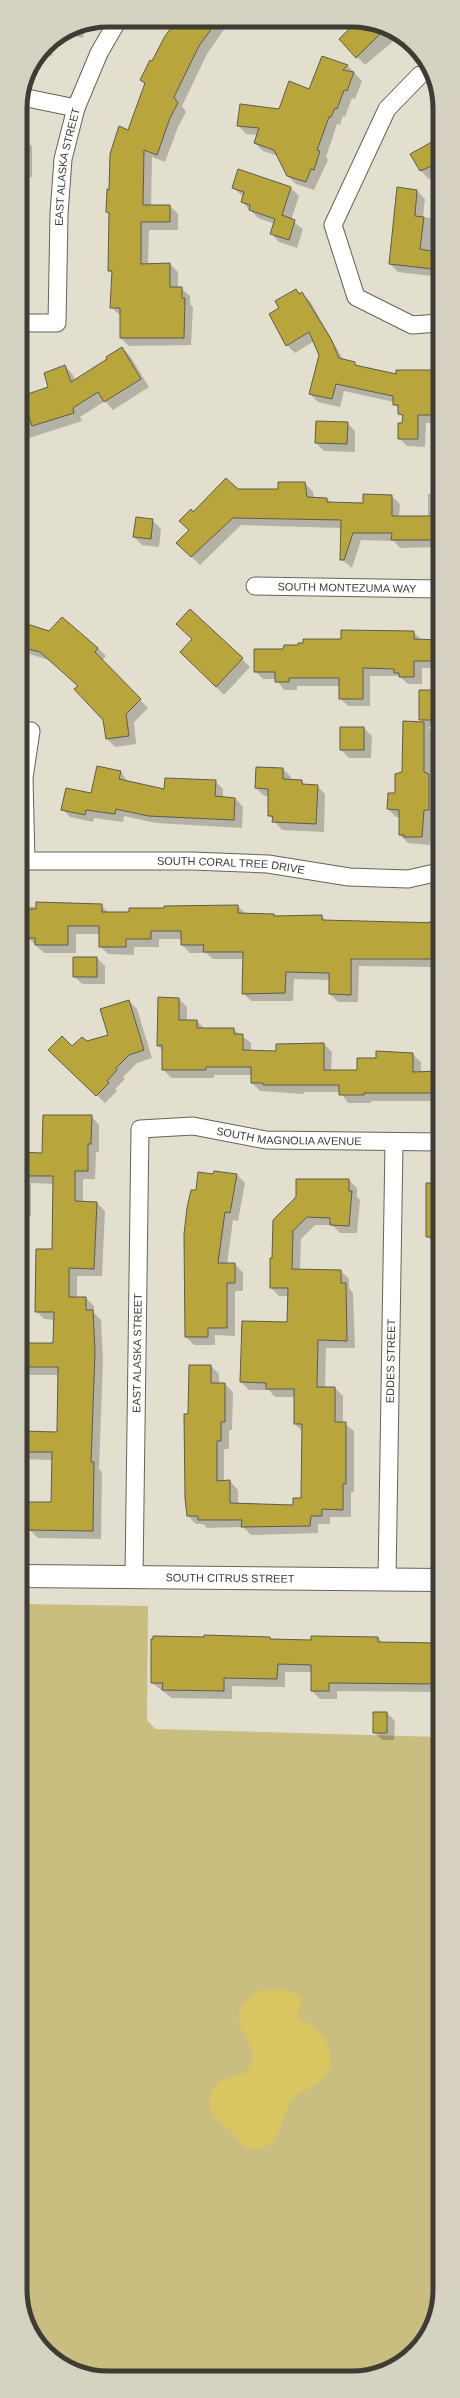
<svg xmlns="http://www.w3.org/2000/svg" width="460" height="2398" font-family="Helvetica,sans-serif">
<style>
.green{fill:#c9bd80}
.water{fill:#dac660}
.shadow{fill:#0003}
.building{fill:#b8a53c;stroke:#5f5c4d}
.lines{fill:none;stroke-linecap:round;stroke-linejoin:round}
.street-casing{stroke:#676455;stroke-width:19}
.secondary-casing{stroke:#676455;stroke-width:24}
.street{stroke:#fff;stroke-width:17}
.secondary{stroke:#fff;stroke-width:22}
.labels{text-anchor:middle;stroke-width:3.5;stroke-linejoin:round;paint-order:stroke}
.street-label{font-size:11px;fill:#3d3c35;stroke:#e2dfce}
.rim{fill:none;stroke:#3d3c35;stroke-width:5}
</style>
<rect width="100%" height="100%" fill="#e2dfce"/>
<path class="green" d="M21,1604L148,1606L147,1720L155,1729L440,1737V2295L433,2324L414,2352L363,2377L91,2376L42,2348L21,2301Z"/>
<path class="water" d="M267,1989C279,1990 296,1988 302,2000L298,2010L299,2017C306,2024 316,2028 323,2035C326,2039 326,2042 328,2046C333,2063 331,2073 316,2084C307,2091 295,2093 289,2104C281,2120 282,2139 262,2148C247,2155 239,2140 231,2131C222,2122 206,2113 210,2097C217,2069 240,2084 250,2067C261,2048 237,2034 239,2016C240,2007 248,2000 253,1993Z"/>
<path class="shadow" d="M177,20L230,21L207,54L182,106L186,112L178,127L165,162L152,157L151,206H170L178,214V230H149L148,265L170,264L178,272V288H181L190,296V304L193,307L191,345L129,346L121,338V316L111,307L112,274L109,270L110,215L107,212L111,154L129,131L145,84L141,80Z
M344,22H369L397,38L365,65L340,39L351,29Z
M86,24L83,38L68,34L65,42L56,40L52,56L41,53L46,46L75,27Z
M323,57L348,66L362,81L355,99L352,98L345,117L343,116L340,125L337,124L326,157L328,160L314,190L296,184L287,175L278,156L263,151L255,143L257,135L246,134L238,125L280,110L309,90Z
M20,138H24L32,146V177L20,176Z
M439,139V176L429,179L421,171L412,154Z
M233,188H291L299,196L291,220L303,229L297,248L279,242L271,233L275,224L258,218L242,202L244,197Z
M417,191L425,199L423,217L439,219V277L398,272L390,264Z
M20,245L28,252L27,283H20Z
M296,290L310,301L344,361L355,363L358,367L397,375V371H439V423H426L425,447L407,446L399,438L404,419L394,402L344,391L340,407L318,402L310,394L320,355L314,341L295,353L287,345L281,308Z
M122,348L130,356L149,387L113,410L105,401L80,417L82,421L29,438H22V449H20V398L49,387L65,366L73,375L75,381L109,360Z
M347,423L355,431V452L324,451L316,443Z
M305,483L313,492L314,498L327,499L332,503L364,504L391,496L400,504L399,517H428V494H439V547L400,548L394,541L361,540L352,568L341,559L342,528L241,525L200,565L177,543L190,530L193,513L237,490H279Z
M152,520L161,529L159,547L142,545L134,537Z
M413,632L422,640L439,641V668H422V684H408L399,676H370V706H348L340,698V686H297V690H284L276,679H263L255,671L284,650L299,646Z
M20,637L98,648L106,656L102,660L148,708L134,722L136,744L115,747L107,739L104,720L79,686L49,660L26,653L20,648Z
M181,652L242,659L250,667L224,695Z
M420,691H439V727H428L432,731V778L437,783L436,818H432L430,845L408,843L400,835V817H396L388,809L424,723L420,719Z
M364,728L372,736L371,758H349L341,750Z
M283,769L291,777V780L301,781L306,786H317L325,794L324,832L282,830L269,815V796H264L256,788Z
M121,772L128,782L165,790L215,781L223,789V798H235L243,807L242,828L156,823L124,816L123,822L94,818L93,822L70,817L62,809L92,795Z
M101,905L109,913L238,906L246,914L274,915L276,917L322,916L327,922L427,924L428,921H439V995L437,993L436,967L359,966L358,1002H338L330,994V980L294,979L293,1001H251L243,993L244,959H213L206,953H190L182,945V939H159V947H134V955L108,954L100,946V934H76V953H44L29,939L20,938V907Z
M97,958L105,966V984H82L74,976Z
M20,972L26,977V998H20Z
M159,998L179,999L187,1007V1021H197L205,1029H233L251,1043V1051L277,1052L324,1044L332,1052L331,1071H358L377,1059L412,1054L421,1062V1072H440V1101H371V1103H348L340,1092H304V1094L260,1091L252,1083V1075H214V1078H171L163,1069V1051L158,1046Z
M129,1001L137,1009L152,1058L137,1063L123,1077L125,1079L115,1089L117,1091L105,1103L50,1050L73,1048L109,1036Z
M91,1116L99,1125V1152H96L95,1179H83V1203H97L105,1211L102,1276H77V1298H86L94,1306V1313L101,1320L103,1361L99,1469L102,1472L101,1539L38,1538L31,1531H21V1503H52L53,1460L21,1459V1432L58,1433L59,1375H20V1344H54L55,1320L44,1319L36,1311L53,1250L54,1184L31,1183V1216H20V1153L43,1154Z
M214,1175H237L245,1183L238,1221L233,1220L227,1264H235L243,1273V1291H235V1336L215,1335V1345H194L186,1337L196,1191Z
M349,1180L357,1188V1197L360,1200L357,1233H340L332,1225H315L301,1239L300,1270L341,1271L349,1279V1288L353,1293L355,1348H326L325,1388H335L343,1396V1423L354,1431V1492H351V1517H330V1524H318V1533L251,1535L243,1527L207,1528L203,1524H196L188,1516L184,1449L185,1415H189L211,1366L219,1374V1384H225L233,1392L232,1430H229V1449H224V1482L230,1481L238,1490V1504L294,1506L302,1499L303,1432L295,1424V1397H275L269,1390H249L241,1382L288,1323L289,1296H279L271,1288L274,1220Z
M440,1184V1244H435L427,1236Z
M312,1637L378,1638L383,1643L437,1644V1639H440V1692L337,1691V1699H320L312,1691V1672H285V1687L232,1686V1699L172,1698L152,1683L269,1638L272,1640L312,1641Z
M387,1713L395,1721L394,1740H382L374,1732Z"/>
<path class="building" d="M177,20L217,21L199,46L174,97L178,103L170,118L157,155L144,150L143,205H170V222H141V264L170,263V287H182V298H185L184,338H120V308H110L112,271H108L109,213L106,212L107,189L109,190L110,154L119,126L128,130L145,83L140,80L150,60L152,61L165,36Z
M342,22H369L384,30L356,58L339,39L349,29Z
M322,56L348,65L343,70L354,72L347,91L344,90L337,109L335,108L331,117H329L317,150L320,151L314,170L311,169L306,182L287,176L274,150L254,143L259,128L237,126L240,104L279,109L289,81L309,89Z
M439,138V163L420,171L410,154Z
M238,169L291,187L282,215L295,220L289,240L270,234L275,219L249,210L250,205L241,202L244,192L232,188Z
M397,187L417,190L415,216L424,217L420,249L435,252L433,269L389,264Z
M296,289L299,294L302,292L331,339L339,358L355,362V365L396,374V370H439V415H418V439H398V423H402L403,415L398,414V405H393V396L336,384L332,399L309,394L319,355L309,332L286,346L269,314L279,308L275,301Z
M122,347L141,379L104,402L98,392L73,408L74,413L32,426L22,396L48,387L44,373L65,365L71,382L107,359L106,357Z
M316,421L348,422L347,444L315,443Z
M226,478L238,489H278V482H305L307,497L327,498V502L363,503V494L392,495V516H439V540H391L392,533H353L344,560H340L341,520L233,518L191,557L176,543L189,530L179,521L191,509L193,512Z
M136,517L153,519L151,539L133,537Z
M190,609L243,658L216,687L180,652L192,639L176,624Z
M62,617L98,648L95,652L141,699L126,714L129,736L106,739L103,720L74,689L78,686L40,652L20,647V633L24,623L49,631Z
M341,630L414,631V639L439,640V661H414V677H399V673H394V669L363,668V699H339V678H289V682H275V672H254V649H283L284,645H298V643H303V639H341Z
M419,690H439V720H419Z
M403,721L424,722V772L429,774V810H424L422,837H404V835H399V810L387,809L388,793H395V774L402,772Z
M340,727H364V750H340Z
M97,766L121,771L119,779L164,789L165,778L216,780L215,796L235,798L234,820L148,816L116,809L115,814L86,810L85,815L61,810L66,788L91,793Z
M256,767L283,768V779L302,780V784L318,785L316,824L272,822L273,816H268V789L255,788Z
M36,902L102,904V912H129V908H164V906L238,905V913L274,914V916L322,915V920L439,923V959H351V995L329,994V973L286,972L285,993L242,994L243,952H203L204,945H181V931H151V939H126V947H99V926H68V945H35V938H27V932L20,931V909H36Z
M73,957H97V977H73Z
M158,997L179,998V1020H197V1028H234V1034H243V1050L276,1051V1044L324,1043V1070H357V1058H376V1051L413,1053V1072L440,1071V1093H364V1095H339V1085H263V1083H251V1067H206V1070H162V1045L157,1046Z
M129,1000L144,1050L129,1055L116,1068L117,1070L107,1081L109,1083L96,1096L48,1050L62,1036L72,1046L82,1037L87,1041L108,1035L100,1009Z
M43,1115H92L91,1144H88V1171H75V1201L97,1202L94,1269L69,1268V1297H86V1310H93L95,1352L91,1462H94L93,1531L28,1530L29,1523H21V1502H51L52,1452H21V1431L57,1432L58,1367H20V1343H53L54,1312H35L36,1249H52L53,1176H20V1152L42,1153Z
M214,1171L237,1174L230,1213L225,1212L218,1263H235V1283H227V1328H208V1337H185L184,1234L187,1208L191,1190H196L198,1172L213,1174Z
M296,1179H349V1191H352L349,1226L330,1225V1218L307,1217L293,1231L292,1269L341,1270V1283H346L347,1341L318,1340L317,1387H335V1422H346V1484H343V1510L322,1509V1516H311L310,1526L241,1527L242,1520H198V1516H187L185,1498L184,1414H188L189,1365H211V1383H225V1422H221V1441H217V1481L230,1480V1503L293,1505V1498H301L302,1424H294V1389H266V1383L240,1382L242,1321L287,1322L288,1288H270V1258H272L273,1220L296,1197Z
M426,1183H440V1237H426Z
M204,1635L270,1637V1639L311,1640V1636L378,1637V1642L440,1643V1684L329,1683V1691H311V1665L278,1664L277,1679L224,1678V1691L162,1690L163,1683H151V1639H153V1636L204,1637Z
M373,1712H387V1733H373Z"/>
<g class="lines">
<defs>
<g id="street">
<path d="M420,75L387,109L333,225L356,297L412,325L439,323"/>
<path d="M22,97L76,108"/>
<path id="s1" d="M20,323H57L59,214L63,159L76,108L99,53L118,20"/>
<path id="s2" d="M255,586L439,589"/>
<path id="s3" d="M20,861H192L268,864L349,877L408,879L439,872"/>
<path d="M26,861L24,778L31,731"/>
<path id="s4" d="M134,1577L140,1129L193,1126L266,1140L440,1142"/>
<path id="s5" d="M387,1580L394,1143"/>
</g>
<g id="secondary">
<path id="s6" d="M21,1576L440,1580"/>
</g>
</defs>
<use href="#street" class="street-casing"/>
<use href="#secondary" class="secondary-casing"/>
<use href="#street" class="street"/>
<use href="#secondary" class="secondary"/>
</g>
<g class="labels">
<g class="street-label">
<text dy="4" stroke="none"><textPath href="#s1" startOffset="194">EAST ALASKA STREET</textPath></text>
<text dy="4" stroke="none"><textPath href="#s2" startOffset="92">SOUTH MONTEZUMA WAY</textPath></text>
<text dy="4" stroke="none"><textPath href="#s3" startOffset="211">SOUTH CORAL TREE DRIVE</textPath></text>
<text dy="4" stroke="none"><textPath href="#s4" startOffset="598">SOUTH MAGNOLIA AVENUE</textPath></text>
<text dy="4" stroke="none"><textPath href="#s4" startOffset="224">EAST ALASKA STREET</textPath></text>
<text dy="4" stroke="none"><textPath href="#s5" startOffset="219">EDDES STREET</textPath></text>
<text dy="4" stroke="none"><textPath href="#s6" startOffset="209">SOUTH CITRUS STREET</textPath></text>
</g>
</g>
<path d="M0 0H460V2398H0ZM108 27H352A81 81 0 0 1 433 108V2290A81 81 0 0 1 352 2371H108A81 81 0 0 1 27 2290V108A81 81 0 0 1 108 27Z" fill="#d5d2c2" fill-rule="evenodd"/>
<path class="rim" d="M108 27H352A81 81 0 0 1 433 108V2290A81 81 0 0 1 352 2371H108A81 81 0 0 1 27 2290V108A81 81 0 0 1 108 27Z"/>
</svg>
